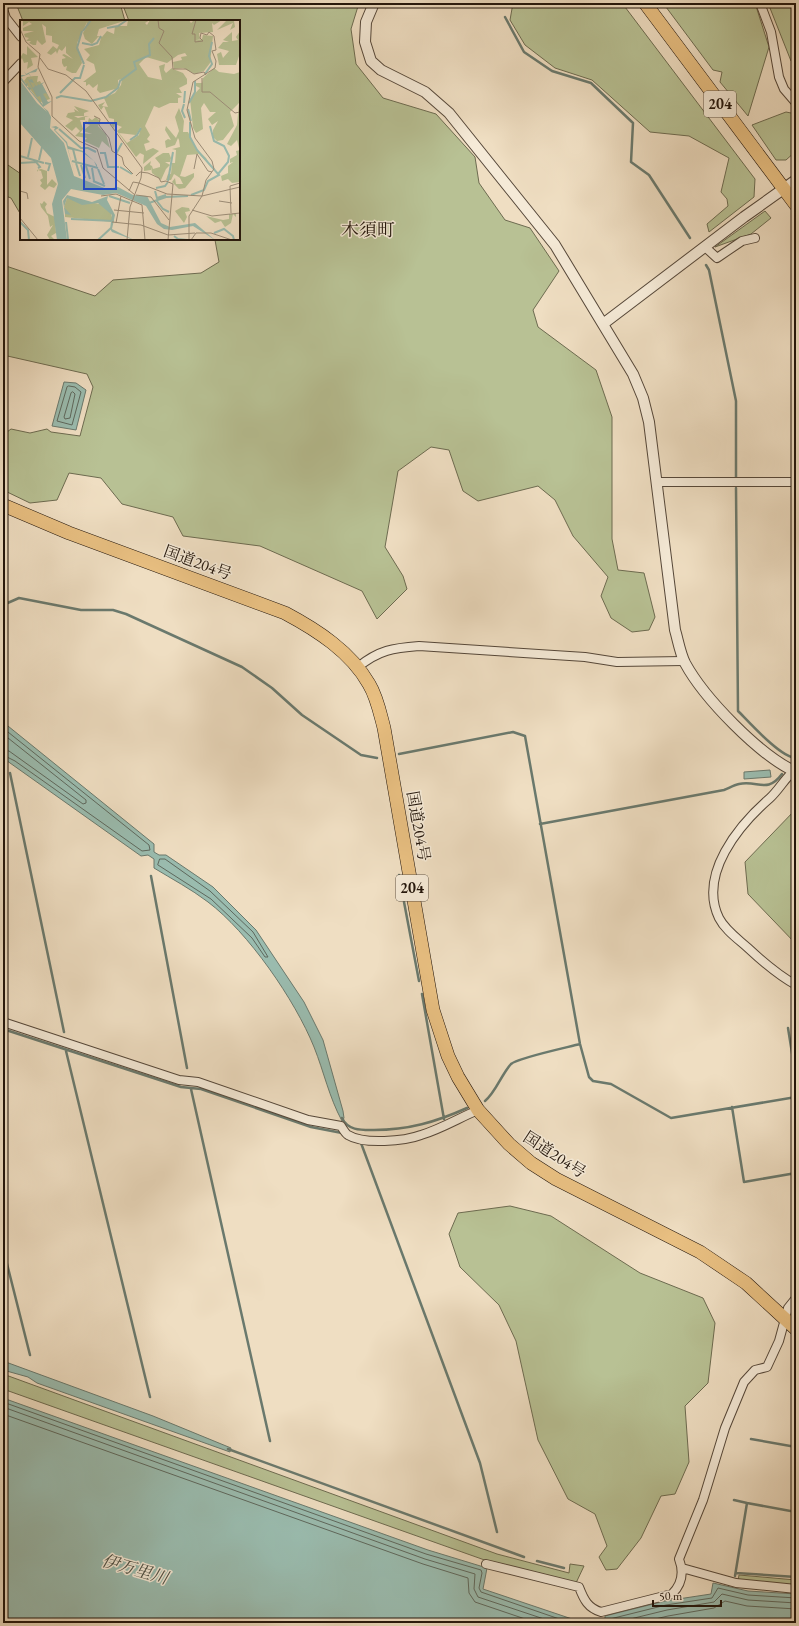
<svg xmlns="http://www.w3.org/2000/svg" width="799" height="1626" font-family="'EB Garamond','Noto Serif JP',serif">
<style>
.green{fill:#b8c194;stroke:#6d6b50}
.water{fill:#9abcaf;stroke:#6a796d}
.lines{fill:none;stroke-linecap:round;stroke-linejoin:round}
.shore{stroke:#5e685d;stroke-width:1}
.stream{stroke:#6a796d;stroke-width:2.5}
.minor-casing{stroke:#554739;stroke-width:10}
.tertiary-casing{stroke:#554739;stroke-width:12}
.trunk-casing{stroke:#22150b;stroke-width:14}
.minor{stroke:#f5ead7;stroke-width:8}
.tertiary{stroke:#f5ead7;stroke-width:10}
.trunk{stroke:#e8bf81;stroke-width:13}
.labels{text-anchor:middle;stroke-width:3;stroke-linejoin:round;paint-order:stroke}
.shield{fill:#f5ead7;stroke:#615548;stroke-width:1}
.shield-label{font-size:15px;font-weight:bold;fill:#22150b}
.street-label{font-size:16px;fill:#22150b;stroke:#f5ead7}
.water-label{font-size:17px;font-style:italic;fill:#4c4f44;stroke:#f5ead7}
.quarter-label{font-size:18px;fill:#22150b;stroke:#f5ead7}
.inset-river{fill:none;stroke:#9abcaf;stroke-width:2}
.inset-road{fill:none;stroke:#9d8e79;stroke-width:1}
.view{fill:#1d4ed8;fill-opacity:0.15;stroke:#1d4ed8;stroke-width:2}
.inset-edge{fill:none;stroke:#22150b;stroke-width:2}
</style>
<rect width="100%" height="100%" fill="#efdec2"/>
<filter id="stains"><feTurbulence type="fractalNoise" baseFrequency=".005" numOctaves="4"/><feColorMatrix values="0 0 0 0 .2 0 0 0 0 .09 0 0 0 0 .02 0 0 0 .5 -.17"/></filter>
<radialGradient id="worn" r=".72"><stop offset=".6" stop-color="#630" stop-opacity="0"/><stop offset="1" stop-color="#630" stop-opacity=".3"/></radialGradient>
<path class="green" d="M31,3H120L125,21H23L17,6Z
M122,3H359L351,29L356,64L383,98L436,114L475,157L479,183L505,220L530,228L559,271L533,310L538,327L596,370L612,417V539L618,570L644,573L655,617L649,630L632,632L611,618L601,596L608,577L573,536L555,500L538,486L478,501L463,491L449,450L431,447L398,471L385,547L403,576L407,589L377,619L362,591L260,546L183,536L173,517L122,504L101,478L69,473L57,500L30,503L3,490V457L6,455L3,435L11,429L30,433L47,429L51,432L80,436L93,387L87,374L3,355V265L95,296L113,280L201,273L219,262L215,240L211,239H239V21H129Z
M513,3H622L755,179L754,197L709,232L707,224L728,206L727,199L721,192L729,158L689,136L650,132L592,80L555,68L525,45L510,20Z
M663,3H755L769,47L748,116L720,82L722,72L713,70Z
M768,3H796V62L791,61Z
M786,112L796,114V151L786,160H776L752,125Z
M5,163L21,174V215L11,198L3,195V164Z
M765,211L771,218L751,234L715,247Z
M796,809V944L748,894L745,862Z
M510,1206L551,1216L640,1273L703,1298L715,1323L708,1383L685,1406L689,1462L675,1494L661,1496L641,1538L617,1569L606,1570L599,1557L607,1546L595,1514L568,1499L538,1440L516,1341L499,1305L460,1267L449,1234L458,1213Z
M3,1374L497,1554L569,1573L570,1564L584,1566L576,1583L493,1563L3,1389Z
M739,1575L796,1580V1586L738,1581Z"/>
<path class="water" d="M64,382L76,383L86,390L76,430L52,426Z
M3,722L154,844V852L159,855H166L213,887L256,930L304,1002L323,1040L343,1111L344,1118L342,1121C329,1097 324,1072 314,1047C295,1000 248,932 208,902C191,889 172,879 154,868V859L148,855L141,856L3,758Z
M770,770L771,777L744,779V772Z
M3,1361L153,1416L231,1448L230,1452L37,1383L28,1377L3,1370Z
M3,1398L428,1550L487,1568L483,1589L584,1623H3Z
M713,1583L748,1591L796,1594V1623H598L605,1621V1616L665,1601L711,1594Z"/>
<g class="lines">
<path class="shore" d="M69,386L75,387L81,392L72,425L57,421L67,387Z
M73,392L75,394L70,418L65,419L64,417L71,393Z
M3,728L149,845L150,850L142,851L15,761L3,755
M3,734L86,800V803L83,804L9,751L3,750
M160,859H165L210,891L253,932L268,957H265L252,938L211,899L158,865Z
M3,1402L426,1554L481,1570L482,1573L479,1588L481,1592L571,1623
M3,1407L425,1559L475,1574L474,1589L478,1597L556,1623
M3,1414L423,1564L468,1578L469,1593L475,1602L537,1623
M608,1623L610,1619L666,1605L712,1598L718,1588L748,1595L796,1598
M614,1623L667,1610L714,1602L722,1594L748,1600L796,1603
M638,1623L668,1616L714,1608L725,1601L747,1606L796,1609"/>
<path class="stream" d="M505,17L524,52L552,71L591,83L633,123L631,162L649,175L690,238
M706,265L709,270L736,401V477
M736,488L738,711C749,722 781,758 796,758
M3,605L19,598L81,610H113L126,614L242,667L272,688L302,715L361,755L377,758
M399,754L513,732L525,736L580,1044L589,1077L593,1081L611,1084L671,1118L796,1097
M10,773L64,1032
M540,824L724,790C729,788 734,785 739,784C758,780 767,794 782,774
M399,875L403,893
M151,876L187,1068
M404,902L419,981
M422,994L444,1119
M788,1028L796,1078
M3,1029L181,1087L201,1089L311,1127L342,1133
M66,1051L150,1397
M191,1089L270,1441
M485,1101C496,1092 501,1075 511,1064C517,1058 569,1047 580,1044
M732,1107L744,1182L796,1173
M342,1118C348,1131 362,1130 374,1130C408,1130 436,1122 467,1108
M361,1143L480,1463L497,1532
M3,1248L30,1355
M751,1439L796,1447
M228,1449L524,1557
M734,1500L747,1503
M537,1561L564,1568
M736,1573L796,1577
M735,1576L747,1503L796,1512"/>
<defs>
<path id="minor" d="M5,3L3,9L6,18L21,37
M760,3L771,32L779,77L784,89L796,103
M3,82L21,63
M705,247L717,258L742,241L755,238
M656,482H796
M358,667C379,650 393,648 419,646L585,657L617,662L684,661
M796,769C787,775 779,790 770,798C739,825 698,874 719,918C725,930 738,939 748,948C763,962 778,975 796,985
M3,1022L179,1080L198,1082L308,1120L341,1126C343,1129 345,1133 348,1135C364,1145 405,1141 421,1135C441,1129 459,1118 478,1110
M486,1564L579,1587C584,1600 588,1608 601,1612L672,1594C682,1584 684,1572 679,1559L703,1500L725,1428L744,1382L755,1370L767,1367L779,1341L788,1308L796,1298
M682,1568L736,1583L796,1589"/>
<path id="tertiary" d="M374,3L366,22L365,42L371,61L381,70L425,92L449,113L555,245L633,374L643,398L649,422L675,630C678,640 680,653 685,663C704,698 759,755 796,772
M603,324L744,217L796,180"/>
<path id="trunk" d="M645,3L796,205
M3,505L69,533L285,613C317,630 351,652 369,684C377,697 380,713 384,728L433,1010L448,1056L458,1077L478,1110L509,1144L531,1163L556,1179L700,1252L746,1283L796,1329"/>
</defs>
<use href="#minor" class="minor-casing"/>
<use href="#tertiary" class="tertiary-casing"/>
<use href="#trunk" class="trunk-casing"/>
<use href="#minor" class="minor"/>
<use href="#tertiary" class="tertiary"/>
<use href="#trunk" class="trunk"/>
</g>
<g class="labels">
<g class="shield">
<rect x="704" y="91" width="32" height="26" rx="3"/>
<rect x="396" y="875" width="32" height="26" rx="3"/>
</g>
<g class="shield-label">
<text x="720" y="109">204</text>
<text x="412" y="893">204</text>
</g>
<g class="street-label">
<text transform="translate(198 562) rotate(20)" y="6">国道204号</text>
<text transform="translate(419 826) rotate(80)" y="6">国道204号</text>
<text transform="translate(555 1154) rotate(33)" y="6">国道204号</text>
</g>
<g class="water-label">
<text transform="translate(135 1569) rotate(16)" y="6">伊万里川</text>
</g>
<g class="quarter-label">
<text x="368" y="236">木須町</text>
</g>
</g>
<g transform="translate(20 20)">
<rect width="220" height="220" fill="#efdec2"/>
<path d="M3,0H107L79,9L77,16L82,17L87,11L94,14L95,6H107L108,0H130L125,3L127,5L130,0H169L171,3L174,0H202L194,5L192,3L193,12L179,13L180,19L174,21L182,19L183,15L193,16L190,43L184,51L175,54L163,48L154,49L153,42L162,40L161,37L167,36L165,33L158,35L147,43L126,37L119,44L128,57L142,60L139,46L145,44L144,50L146,53L152,48L153,49L163,53L167,59V64L159,68L162,73H156L162,77L158,78V83H150L139,88L134,86L125,106L130,115L127,119L130,122L124,124L126,131L133,128L139,131L123,144L124,135L120,133L116,137L97,111L102,107L95,104L94,108L90,103L94,102V99L89,98L84,86L81,90L78,85L85,82L82,86L88,87L84,78L95,73L101,65L102,59L98,60V67L91,73L95,69L80,73L77,70L78,64L73,68L69,64L66,66V62H63L76,52L74,44L66,40L70,35L64,29L79,25L81,18L78,17L72,24L65,19L63,13L66,8L67,2L57,23L62,43L56,53H52L46,50L47,46L44,47L42,43V39L46,38L42,35L44,34L53,39L46,33V26L42,31L39,29L37,34L36,31L31,35L27,33L33,26L37,29L39,25L32,22V16L26,15V7L22,4L26,22L22,25L17,20L16,25H13L9,23L11,21H6L9,18L5,17L4,14L14,11H3V8L12,4L9,2L3,6ZM121,107L119,115L107,123L99,113L116,115ZM217,0L214,1L215,7L210,10L213,3L197,10L206,1ZM220,11V33L216,45H199L197,34L201,32L203,38L209,31L198,28L203,22H209L203,20L212,12V21L218,20L216,17ZM7,26L18,37L11,38L13,45L7,49L8,42L4,43L2,38L0,41V38L3,33L7,35ZM194,48L199,52L214,54L220,52L219,128L217,120L211,126L207,124L217,105L219,83L210,92L214,106L203,120L197,121L193,117V110L198,101L192,105L188,99L196,92H190L184,83L181,88L183,109L176,113L173,108L170,79L180,68L176,66V63H182L183,58ZM14,56H18L17,62L20,61L30,79L21,82L22,85L4,61L7,57ZM54,86L69,91L64,93V96H54L58,98L66,96H69L65,97V100H60L63,109L60,113L72,114L63,111L70,105L64,103L66,101L68,102L69,98L72,100L76,97L80,101L78,106L86,114L90,128L82,121L79,128L64,121L67,118L55,116L60,111L56,107L52,111L45,106L53,100L46,97L48,93L55,92L54,89L59,92ZM159,88L164,101L163,112H168L177,130L186,138L191,147L179,134L167,135L160,156L165,157L174,153V157L165,168L159,169L152,162L155,158L156,164H163L160,158L154,154L151,160H146L148,154H151L152,143H155L156,130L152,129L160,127L159,120L158,118L155,125L146,128L145,121L148,119L139,104L148,119L151,120L145,110L146,106L156,118L159,111L155,97ZM220,130V162L212,163L208,159L202,161L201,156L208,153V146L213,142L210,143V139L217,135L216,131ZM143,133H149L151,138L150,142H145L150,145L146,149L141,160L132,153L131,147V150L124,151V147L131,141L130,145L132,146L133,149L140,147V144L135,138ZM21,149L27,151V165L32,159L37,164L34,168L29,166L25,170L20,166L22,163L20,160L23,158L21,151L18,150V152L17,150ZM47,178L80,184L91,193L93,202L45,197V194L48,193L44,187ZM24,181L27,184L25,187L27,193L35,197L36,213L31,216L34,219L30,220L27,215L33,205L30,207L28,196L21,187L20,183L22,184ZM162,187L169,188L170,191L165,192L167,197L164,203L155,191ZM209,194H216V197L213,194L211,203L205,207L201,201L195,203L186,196L203,200L209,199Z" fill="#b8c194" fill-rule="evenodd"/>
<path d="M18,48L16,52L9,53L14,63L10,62L13,68L15,66L14,63L16,66L18,65L17,62L19,65L22,63L20,59L22,63L25,62L22,64L30,79L26,73L23,74L28,82L32,81L23,87L28,91L31,97L30,108L44,123L54,156L87,169L98,167L113,175L127,176L141,203L150,207L175,203L195,220L173,206L152,210L144,209L137,204L126,186L96,173L83,175L51,169L42,180L47,220H37L32,184L38,164L31,138L0,103V60L17,83L27,92L0,59V55H6L4,51L6,54ZM9,54L12,59L9,60L7,58L17,77L20,76L23,85L10,70L12,68L7,67L8,63L6,64L1,57ZM36,106L39,108L35,110L47,122L48,126L63,131L74,141L77,145V148L74,141L62,132L48,129L55,155L73,162L55,155L46,123L34,110L35,108L31,107ZM47,175L72,182L88,176L87,180L95,195L92,209L114,220L92,212L90,209L92,195L78,183L62,185L47,178L44,187L51,195L45,194L43,181Z" fill="#9abcaf" fill-rule="evenodd"/>
<path class="inset-river" d="M87,8L98,6L107,0M62,11L57,28L64,44M63,11L71,0M62,23L72,25L77,23L81,16M185,54L192,44L189,36L192,22M40,73L55,58H60L64,45M36,78L41,76L71,81L86,77L98,68L100,61L116,49L114,42L130,35L129,24L134,18M164,83L165,71M169,83L175,72V61M164,84L162,91L165,98M168,89L171,101M170,102V117L177,130L199,155L188,161L184,170L171,175M190,106L194,121L204,126L209,136L208,142L198,154M39,109L61,128H68L76,132M110,120L117,115L121,108M53,129L56,141M80,133H85L88,147H99M96,134L102,123M0,136L24,143M8,137L12,118M19,140L22,127M52,141L78,148M0,143L16,142L20,147L18,148M25,143L30,144L28,151M56,143L60,156M61,145L65,158M66,146L70,159M100,147L112,154M72,148L74,161M78,149L84,164M73,161L85,166M148,161L153,132M136,168L145,166L148,162M135,171L137,178L146,175M89,176L110,183M136,180L143,189L149,192M129,183L146,177L168,176M51,199L94,201M0,202L8,210L9,220M46,202L48,219M194,213L204,209L213,216L214,220M154,216L158,219L167,220M78,220L91,208"/>
<path class="inset-road" d="M138,0L139,8L144,11L139,23L152,37L153,49H166L174,54L184,52L186,55M0,9L6,22L20,34L18,47L32,77V96L59,121L77,129L83,148L115,175M20,38L28,49L46,55L66,71M182,58V72H190L215,93L220,92M66,71L122,148L121,158L110,187L107,220M74,96L80,99L79,105L89,118L92,131L102,137L104,145L113,154M174,149L177,134L188,151L192,152M116,156L120,152L128,153L139,158L141,162L146,161L153,164L148,220M119,163L147,174L182,176L186,160L194,149L192,141L175,118L167,90L173,62L195,48L196,41L192,31L196,30L194,16L189,12L187,15L181,13L180,18L183,21L175,22V14H172L176,0M0,171L7,173L8,179M109,171L113,162L119,163M116,175L131,177L149,200M81,176L96,174L122,185L125,220M199,181L212,183M94,190L124,193M172,190L192,196L220,193M211,193L210,166L220,163M0,198L18,220M92,202L121,205L148,215L175,213M96,203L101,176M169,220V196L182,176L220,167M171,220L176,213H191L212,220"/>
<path class="view" d="M64,103H96V169H64Z"/>
<rect width="220" height="220" class="inset-edge"/>
</g>
<rect width="799" height="1626" fill="none" stroke="#efdec2" stroke-width="16"/>
<rect x="4" y="4" width="791" height="1618" fill="none" stroke="#22150b" stroke-width="2"/>
<rect x="8" y="8" width="783" height="1610" fill="none" stroke="#22150b"/>
<path d="M653 1600v6h68v-6" fill="none" stroke="#22150b" stroke-width="2"/>
<text x="659" y="1600" font-size="12" fill="#22150b" stroke="#f5ead7" stroke-width="3" paint-order="stroke">50 m</text>
<rect width="100%" height="100%" filter="url(#stains)"/>
<rect width="100%" height="100%" fill="url(#worn)"/>
</svg>
